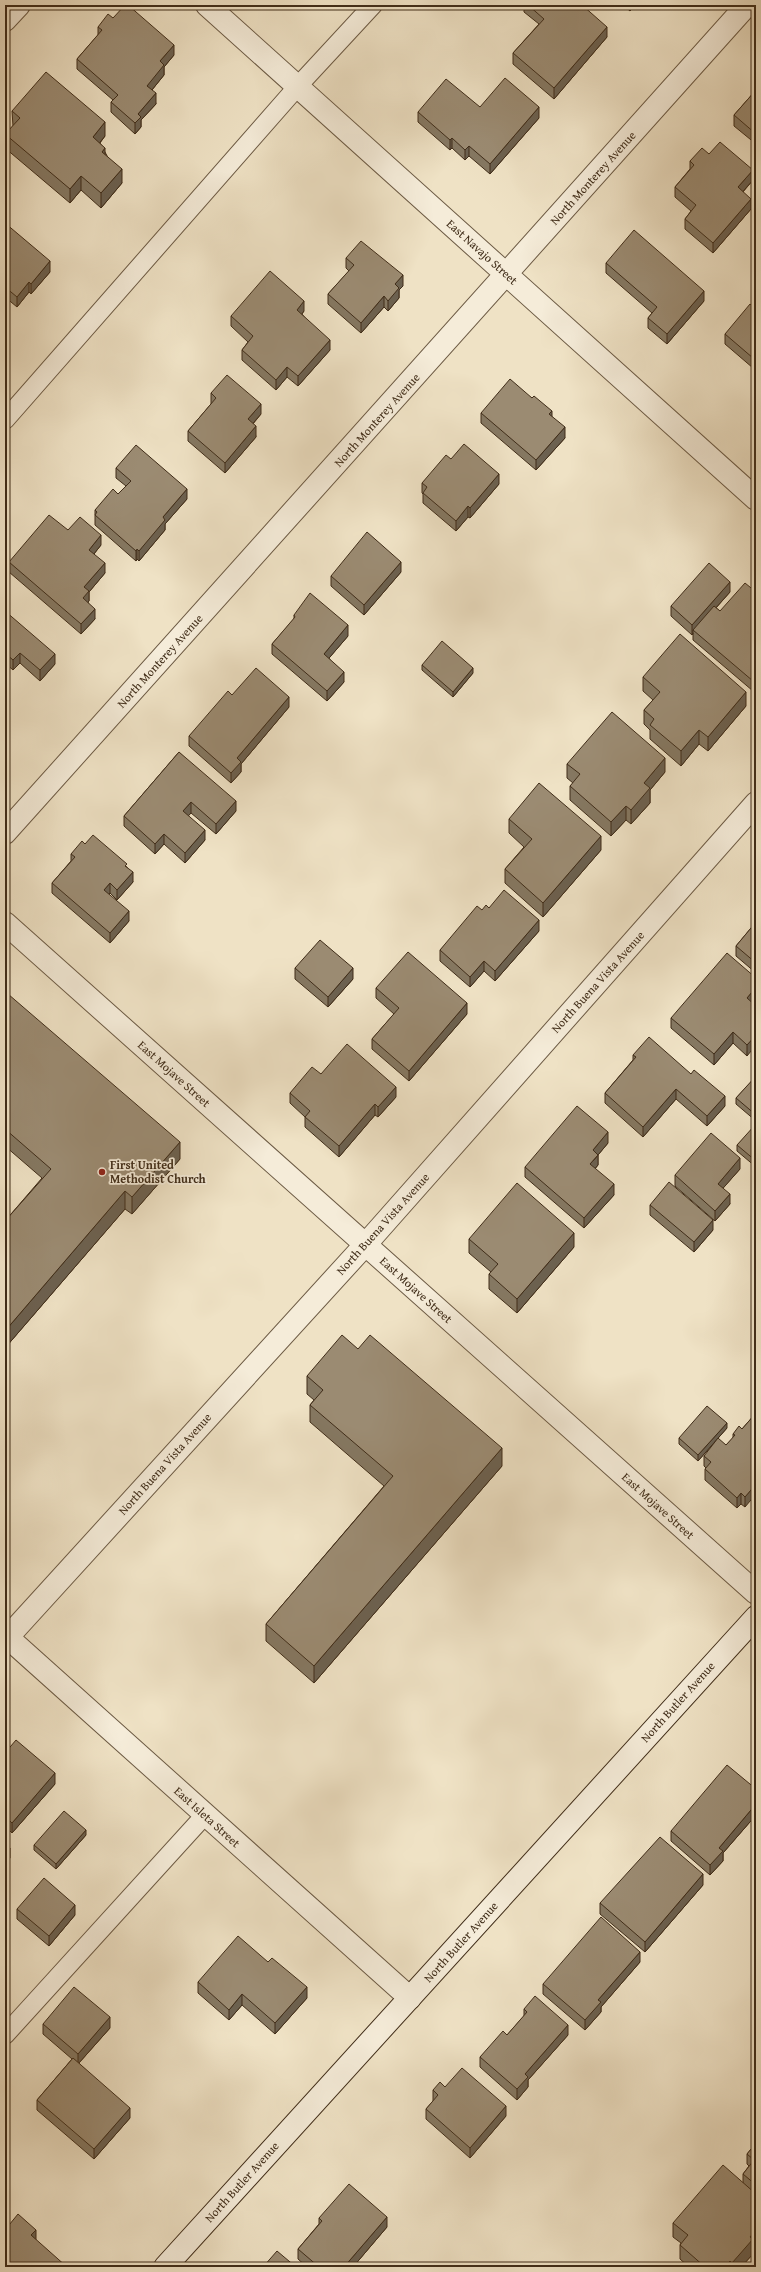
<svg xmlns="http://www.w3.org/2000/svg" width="761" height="2272" font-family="'Gentium Book Plus',serif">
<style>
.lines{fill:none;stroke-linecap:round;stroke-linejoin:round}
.service-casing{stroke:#6c5a44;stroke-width:20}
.minor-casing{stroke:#6c5a44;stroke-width:24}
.secondary-casing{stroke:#402d19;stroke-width:24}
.service{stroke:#f5ecd9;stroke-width:18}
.minor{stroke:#f5ecd9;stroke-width:22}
.secondary{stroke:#f5ecd9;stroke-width:22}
.wall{fill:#857862;stroke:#402d19}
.shaded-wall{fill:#6c6150;stroke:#402d19}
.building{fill:#9b8b72;stroke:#402d19}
.poi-dot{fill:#8f2418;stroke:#f5ecd9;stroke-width:1.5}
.labels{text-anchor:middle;stroke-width:3.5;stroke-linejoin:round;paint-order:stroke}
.street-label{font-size:12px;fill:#402d19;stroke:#f5ecd9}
.poi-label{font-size:12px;font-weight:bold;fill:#402d19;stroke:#f5ecd9;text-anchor:start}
</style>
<rect width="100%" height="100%" fill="#efe2c5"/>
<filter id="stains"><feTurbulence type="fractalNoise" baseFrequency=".005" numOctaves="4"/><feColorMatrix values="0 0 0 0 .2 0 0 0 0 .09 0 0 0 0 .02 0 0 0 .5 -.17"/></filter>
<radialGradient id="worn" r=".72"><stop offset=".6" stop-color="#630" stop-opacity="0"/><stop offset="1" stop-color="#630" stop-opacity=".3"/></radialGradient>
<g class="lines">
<defs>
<path id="service" d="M5,420L298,86L373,5
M5,2035L205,1815"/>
<path id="minor" d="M207,5L756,499
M5,20L19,5
M5,833L747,5
M5,923L756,1593
M5,1635L410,1998
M5,1640L365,1245L756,803"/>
<path id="secondary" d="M165,2267L756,1617"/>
</defs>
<use href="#service" class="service-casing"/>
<use href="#minor" class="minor-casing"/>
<use href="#secondary" class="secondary-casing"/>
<use href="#service" class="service"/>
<use href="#minor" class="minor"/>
<use href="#secondary" class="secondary"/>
</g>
<path class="wall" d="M524,5H582L607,37L554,99L513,64V53L539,24L524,12Z
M623,5H635L630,11Z
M113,18L174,55L164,67V75L152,90L156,104L141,120V127L135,134L111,112V102L113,100L77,69V59L98,35V27Z
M756,90V144L734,126V115Z
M480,107L539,118L490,174L469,156L465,160L452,148L450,150L418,122V112Z
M12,111L105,136L100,143L122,183L101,208L81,190L70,203L5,148V134L13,126Z
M709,154L753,180L743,192L751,209L713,253L685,229V219L691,211L675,197V187L690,169V161Z
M5,223L50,272L31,294L29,292L17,307L5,297Z
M346,258L403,286L399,290V298L388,311L384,307L361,333L328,304V294L349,271L346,268Z
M606,263L704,301L667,344L648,328V318L652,313L606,273Z
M756,309L753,368L725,344V334Z
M304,311L302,314L330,350L298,386L287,377L276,390L242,360V350L248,342L231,326V316Z
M211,393L261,414L253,424L256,437L225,473L188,441V431L211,404Z
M481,413L552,417L565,438L536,470L481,423Z
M451,459L499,484L470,518L468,517L456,531L423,503V494L422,493V483Z
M116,468L187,499L165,524V530L139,561L137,559L136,561L95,525V510L118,494L126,486L116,478Z
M68,530L101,545L94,554L105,573L89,592V601L88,602L95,619L81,634L9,572V562Z
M401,572L364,615L331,586V576Z
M730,592L716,608L720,611L756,592L753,691L693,640V633L692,635L671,616V606Z
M5,611L55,664L40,681L20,663L13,670L5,663Z
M294,615L348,636L329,658L344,682L327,701L272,654V644L294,619Z
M422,665L473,673L453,697L422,670Z
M643,677L746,706L708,751L699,744L681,766L650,739V730L644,724V710L653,700L643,691Z
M232,695L289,707L241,764V772L231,783L189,746V736Z
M179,752L236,811L216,834L191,813L188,816L205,840L185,863L164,844L155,854L124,826V816Z
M567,764L665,772L650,790V803L631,824L626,820L611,836L570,800V786L573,783L567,778Z
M509,819L601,850L543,917L505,883V869L524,847L509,833Z
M85,844L127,867L133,882L117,900L110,893L109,894L129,921L110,943L52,893V883L71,861V854Z
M489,908L539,931L495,981L484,971L470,987L440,961V950L482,910Z
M756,922V973L736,956V946Z
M295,968L353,979L328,1007L295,979Z
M756,978V997L752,1002L747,1056L733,1043L714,1065L671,1028V1018Z
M376,988L467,1014L409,1081L372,1049V1039L394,1014L376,998Z
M5,997L180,1159L132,1214L125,1209L5,1348V1221L42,1178L5,1146Z
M633,1055L725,1106L707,1126L676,1099L643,1137L605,1103V1093L633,1060Z
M321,1074L396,1097L378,1117L375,1115L339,1157L305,1127V1117L290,1103V1093Z
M756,1077V1121L736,1104V1098Z
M756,1126V1167L737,1151V1145Z
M608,1143L598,1155V1165L595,1169L614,1195L584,1228L525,1177V1167Z
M740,1169L723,1188L730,1204L715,1221L675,1186V1175Z
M650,1205L713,1230L694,1252L650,1215Z
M469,1239L574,1247L517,1313L489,1289V1274L491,1272L469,1253Z
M358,1349L502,1466L314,1683L266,1641V1624L384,1486L310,1422V1405L314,1400L307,1394V1376Z
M756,1413L745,1507L741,1504L737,1508L705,1480V1469L706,1468L704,1466V1456L726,1445L733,1438V1434L742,1429Z
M727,1428L698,1461L679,1444V1438Z
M5,1753L55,1784L12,1833L5,1826Z
M756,1789V1815L723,1853V1861L710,1875L671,1841V1831Z
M86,1835L56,1869L34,1850V1845Z
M703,1885L645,1952L600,1914V1903Z
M17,1909L75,1915L49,1946L17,1919Z
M268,1962L307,1998L275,2034L242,2005L229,2020L198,1993V1982Z
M640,1962L601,2007V2012L585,2030L543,1994V1984Z
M524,2009L568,2035L528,2080V2087L517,2100L480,2067V2057L507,2035L524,2016Z
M43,2024L110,2028L79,2063L130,2118L94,2159L37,2110V2100L72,2059L43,2034Z
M433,2090L506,2116L470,2158L426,2119V2109L433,2101Z
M756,2143V2244L753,2248V2254L741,2267H689L680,2259V2245L681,2243L673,2237V2223L743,2183V2174L749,2166L747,2164V2154Z
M319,2218L387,2227L353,2267H307L298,2259V2249L319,2224Z"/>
<path class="shaded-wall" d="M630,5H635L630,11Z
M607,27V37L554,99V88Z
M174,45V55L164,67V75L147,96V86L160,61Z
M156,93V104L141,120V127L135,134V123L138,114Z
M539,107V118L490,174V164Z
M105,122V136L93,151V137Z
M452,138V148L450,150V140Z
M469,146V156L465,160V150Z
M105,148V162L102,152Z
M122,169V183L101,208V193Z
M753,170V180L738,197V187Z
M81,176V190L70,203V189Z
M9,185V195L5,200V190Z
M751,199V209L713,253V243Z
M50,261V272L31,294V284Z
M403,275V286L399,290V298L388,311V301L395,284Z
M29,282V292L17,307V297Z
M704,291V301L667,344V334Z
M384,296V307L361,333V323Z
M304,301V311L297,320V310Z
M330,340V350L298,386V376Z
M756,355V365L753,368V358Z
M287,367V377L276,390V380Z
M261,404V414L248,429V419Z
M552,411V421L549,414Z
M256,426V437L225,473V463Z
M565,427V438L536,470V460Z
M499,474V484L470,518V508Z
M187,489V499L165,524V530L139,561V551L163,517Z
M468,506V517L456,531V521Z
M101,535V545L89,560V550Z
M137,549V559L136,561V551Z
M401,562V572L364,615V605Z
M105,563V573L89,592V601L83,608V598L84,587Z
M730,582V592L695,631L693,630V633L692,635V625Z
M95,609V619L81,634V624Z
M348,625V636L324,664V654Z
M20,653V663L13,670V660Z
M55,654V664L40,681V670Z
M473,668V673L453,697V692Z
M344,672V682L327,701V691Z
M756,677V688L753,691V681Z
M746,692V706L708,751V737Z
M289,697V707L241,764V772L231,783V773L237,758Z
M699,730V744L681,766V751Z
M665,758V772L650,790V803L631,824V810L644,783Z
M236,801V811L216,834V824Z
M191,802V813L183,822V811Z
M626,806V820L611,836V822Z
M205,830V840L185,863V853Z
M164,834V844L155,854V844Z
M601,836V850L543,917V903Z
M133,872V882L117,900V890Z
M110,883V893L104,900V890Z
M129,911V921L110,943V933Z
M539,920V931L495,981V971Z
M484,961V971L470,987V977Z
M353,968V979L328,1007V997Z
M756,987V997L747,1008V998Z
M467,1003V1014L409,1081V1071Z
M733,1032V1043L714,1065V1054Z
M756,1035V1045L747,1056V1045Z
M396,1087V1097L378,1117V1107Z
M676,1089V1099L643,1137V1127Z
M725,1096V1106L707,1126V1116Z
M375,1104V1115L339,1157V1146Z
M608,1132V1143L593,1161V1150Z
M180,1142V1159L132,1214V1197Z
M598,1155V1165L590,1174V1164Z
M740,1158V1169L718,1194V1184Z
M614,1184V1195L584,1228V1218Z
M125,1191V1209L5,1348V1331Z
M730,1194V1204L715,1221V1211Z
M713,1220V1230L694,1252V1242Z
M574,1233V1247L517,1313V1299Z
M727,1423V1428L698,1461V1455Z
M502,1448V1466L314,1683V1666Z
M756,1484V1494L745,1507V1497Z
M741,1493V1504L737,1508V1498Z
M55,1773V1784L12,1833V1823Z
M756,1804V1815L723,1853V1861L710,1875V1865L719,1848Z
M86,1830V1835L56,1869V1864Z
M10,1848V1858L5,1864V1854Z
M703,1874V1885L645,1952V1942Z
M75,1905V1915L49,1946V1936Z
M640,1952V1962L601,2007V2012L585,2030V2020L598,2000Z
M307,1987V1998L275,2034V2023Z
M242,1994V2005L229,2020V2010Z
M110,2017V2028L78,2064V2054Z
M568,2025V2035L528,2080V2087L517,2100V2089L525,2074Z
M506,2106V2116L470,2158V2148Z
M130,2108V2118L94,2159V2149Z
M387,2217V2227L353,2267H344Z
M36,2230V2240L31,2235Z
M756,2230V2244L753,2248V2254L741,2267H732V2263L750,2237Z
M730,2261V2267H724Z"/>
<path class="building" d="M125,5H128L174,45L160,61L164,65L147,86L156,93L138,114L141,117L135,123L111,102L118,95L77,59L102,30L98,27L108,14L113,18Z
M528,5H582L607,27L554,88L513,53L544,19Z
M46,72L105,122L93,137L105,148L102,152L122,169L101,193L81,176L70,189L5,134L20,118L12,111Z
M505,78L539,107L490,164L469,146L465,150L452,138L450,140L418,112L446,79L480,107Z
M756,90V134L734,115Z
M720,142L753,170L738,187L751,199L713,243L685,219L696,205L675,187L694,165L690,161L702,148L709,154Z
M5,181L9,185L5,190Z
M5,223L50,261L31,284L29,282L17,297L5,287Z
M634,230L704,291L667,334L648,318L657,307L606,263Z
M361,241L403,275L395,284L399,288L388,301L384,296L361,323L328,294L354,265L346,258Z
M270,271L304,301L297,310L330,340L298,376L287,367L276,380L242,350L253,336L231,316Z
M750,304L756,309V355L753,358L725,334Z
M227,375L261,404L248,419L256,426L225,463L188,431L216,398L211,393Z
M510,379L532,398L534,396L552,411L549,414L565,427L536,460L481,413Z
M464,444L499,474L470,508L468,506L456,521L423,493L427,487L422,483L446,455L451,459Z
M136,445L187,489L163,517L165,520L139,551L137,549L136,551L95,515L97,512L95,510L113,489L118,494L131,481L116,468Z
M49,515L68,530L80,517L101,535L89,550L105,563L84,587L89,591L83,598L95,609L81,624L9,562Z
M367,532L401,562L364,605L331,576Z
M709,563L730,582L692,625L671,606Z
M745,583L756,592V677L753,681L693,630L714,606L720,611Z
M310,593L348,625L324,654L344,672L327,691L272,644L295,617L294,615Z
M5,611L55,654L40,670L20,653L13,660L5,653Z
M680,634L746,692L708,737L699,730L681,751L650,725L654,719L644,710L660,692L643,677Z
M442,641L473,668L453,692L422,665Z
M256,668L289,697L237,758L241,762L231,773L189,736L228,691L232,695Z
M612,712L665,758L644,783L650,788L631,810L626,806L611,822L570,786L580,774L567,764Z
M179,752L236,801L216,824L191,802L183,811L205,830L185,853L164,834L155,844L124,816Z
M539,783L601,836L543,903L505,869L532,839L509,819Z
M93,835L127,864L125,866L133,872L117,890L110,883L104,890L129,911L110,933L52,883L75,857L71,854L82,841L85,844Z
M504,890L539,920L495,971L484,961L470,977L440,950L477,906L482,910L486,905L489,908Z
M756,922V963L736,946Z
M320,940L353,968L328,997L295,968Z
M408,952L467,1003L409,1071L372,1039L399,1008L376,988Z
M727,953L756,978V987L747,998L756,1006V1035L747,1045L733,1032L714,1054L671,1018Z
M8,994L180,1142L132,1197L125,1191L5,1331V1221L51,1169L5,1129V997Z
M649,1037L691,1074L694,1070L725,1096L707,1116L676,1089L643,1127L605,1093L636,1057L633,1055Z
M347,1044L396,1087L378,1107L375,1104L339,1146L305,1117L310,1111L290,1093L312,1067L321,1074Z
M756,1076V1115L736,1098Z
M577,1106L608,1132L593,1150L598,1155L590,1164L614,1184L584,1218L525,1167Z
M755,1125L756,1126V1161L737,1145Z
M711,1133L740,1158L718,1184L730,1194L715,1211L675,1175Z
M669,1182L713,1220L694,1242L650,1205Z
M517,1183L574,1233L517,1299L489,1274L498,1264L469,1239Z
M342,1335L358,1349L370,1335L502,1448L314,1666L266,1624L393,1476L310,1405L323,1390L307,1376Z
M707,1406L727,1423L698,1455L679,1438Z
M756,1413V1484L745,1497L741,1493L737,1498L705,1469L711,1462L704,1456L718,1438L726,1445L735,1435L733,1434L739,1426L742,1429Z
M16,1740L55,1773L12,1823L5,1816V1753Z
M727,1765L756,1789V1804L719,1848L723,1851L710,1865L671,1831Z
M64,1811L86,1830L56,1864L34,1845Z
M660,1837L703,1874L645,1942L600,1903Z
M5,1843L10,1848L5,1854Z
M44,1878L75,1905L49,1936L17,1909Z
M601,1917L640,1952L598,2000L601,2002L585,2020L543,1984Z
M238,1936L268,1962L272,1958L307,1987L275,2023L242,1994L229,2010L198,1982Z
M74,1987L110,2017L78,2054L43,2024Z
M535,1996L568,2025L525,2074L528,2077L517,2089L480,2057L503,2031L507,2035L527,2012L524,2009Z
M73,2058L130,2108L94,2149L37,2100Z
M462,2068L506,2106L470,2148L426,2109L438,2095L433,2090L440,2082L445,2087Z
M756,2143V2185L743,2174L754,2160L747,2154Z
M723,2165L756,2194V2230L750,2237L753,2239L732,2263L730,2261L724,2267H705L680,2245L688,2235L673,2223Z
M349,2184L387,2217L344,2267H319L298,2249L322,2221L319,2218Z
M18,2214L36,2230L31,2235L67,2267H5V2230Z
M277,2251L296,2267H263Z"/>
<circle class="poi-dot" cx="102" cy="1172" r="4"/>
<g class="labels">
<g class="street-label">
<text transform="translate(593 178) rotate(-48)" y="4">North Monterey Avenue</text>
<text transform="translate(482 252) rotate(42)" y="4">East Navajo Street</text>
<text transform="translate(377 420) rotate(-48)" y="4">North Monterey Avenue</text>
<text transform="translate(160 661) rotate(-48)" y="4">North Monterey Avenue</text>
<text transform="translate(598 982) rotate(-48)" y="4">North Buena Vista Avenue</text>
<text transform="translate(174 1074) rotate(42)" y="4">East Mojave Street</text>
<text transform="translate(383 1224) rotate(-48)" y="4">North Buena Vista Avenue</text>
<text transform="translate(416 1290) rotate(42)" y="4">East Mojave Street</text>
<text transform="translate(165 1464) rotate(-48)" y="4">North Buena Vista Avenue</text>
<text transform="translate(658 1506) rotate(42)" y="4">East Mojave Street</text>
<text transform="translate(678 1702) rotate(-48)" y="4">North Butler Avenue</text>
<text transform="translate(207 1817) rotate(42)" y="4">East Isleta Street</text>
<text transform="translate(461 1942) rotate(-48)" y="4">North Butler Avenue</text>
<text transform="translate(242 2182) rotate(-48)" y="4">North Butler Avenue</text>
</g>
<g class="poi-label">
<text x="110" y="1169">First United<tspan x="110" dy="14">Methodist Church</tspan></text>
</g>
</g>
<rect width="761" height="2272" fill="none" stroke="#efe2c5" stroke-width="20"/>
<rect x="6" y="6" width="749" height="2260" fill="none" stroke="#402d19" stroke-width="2"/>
<rect x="10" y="10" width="741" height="2252" fill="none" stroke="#402d19"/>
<rect width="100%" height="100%" filter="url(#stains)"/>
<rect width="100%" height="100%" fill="url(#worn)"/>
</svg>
